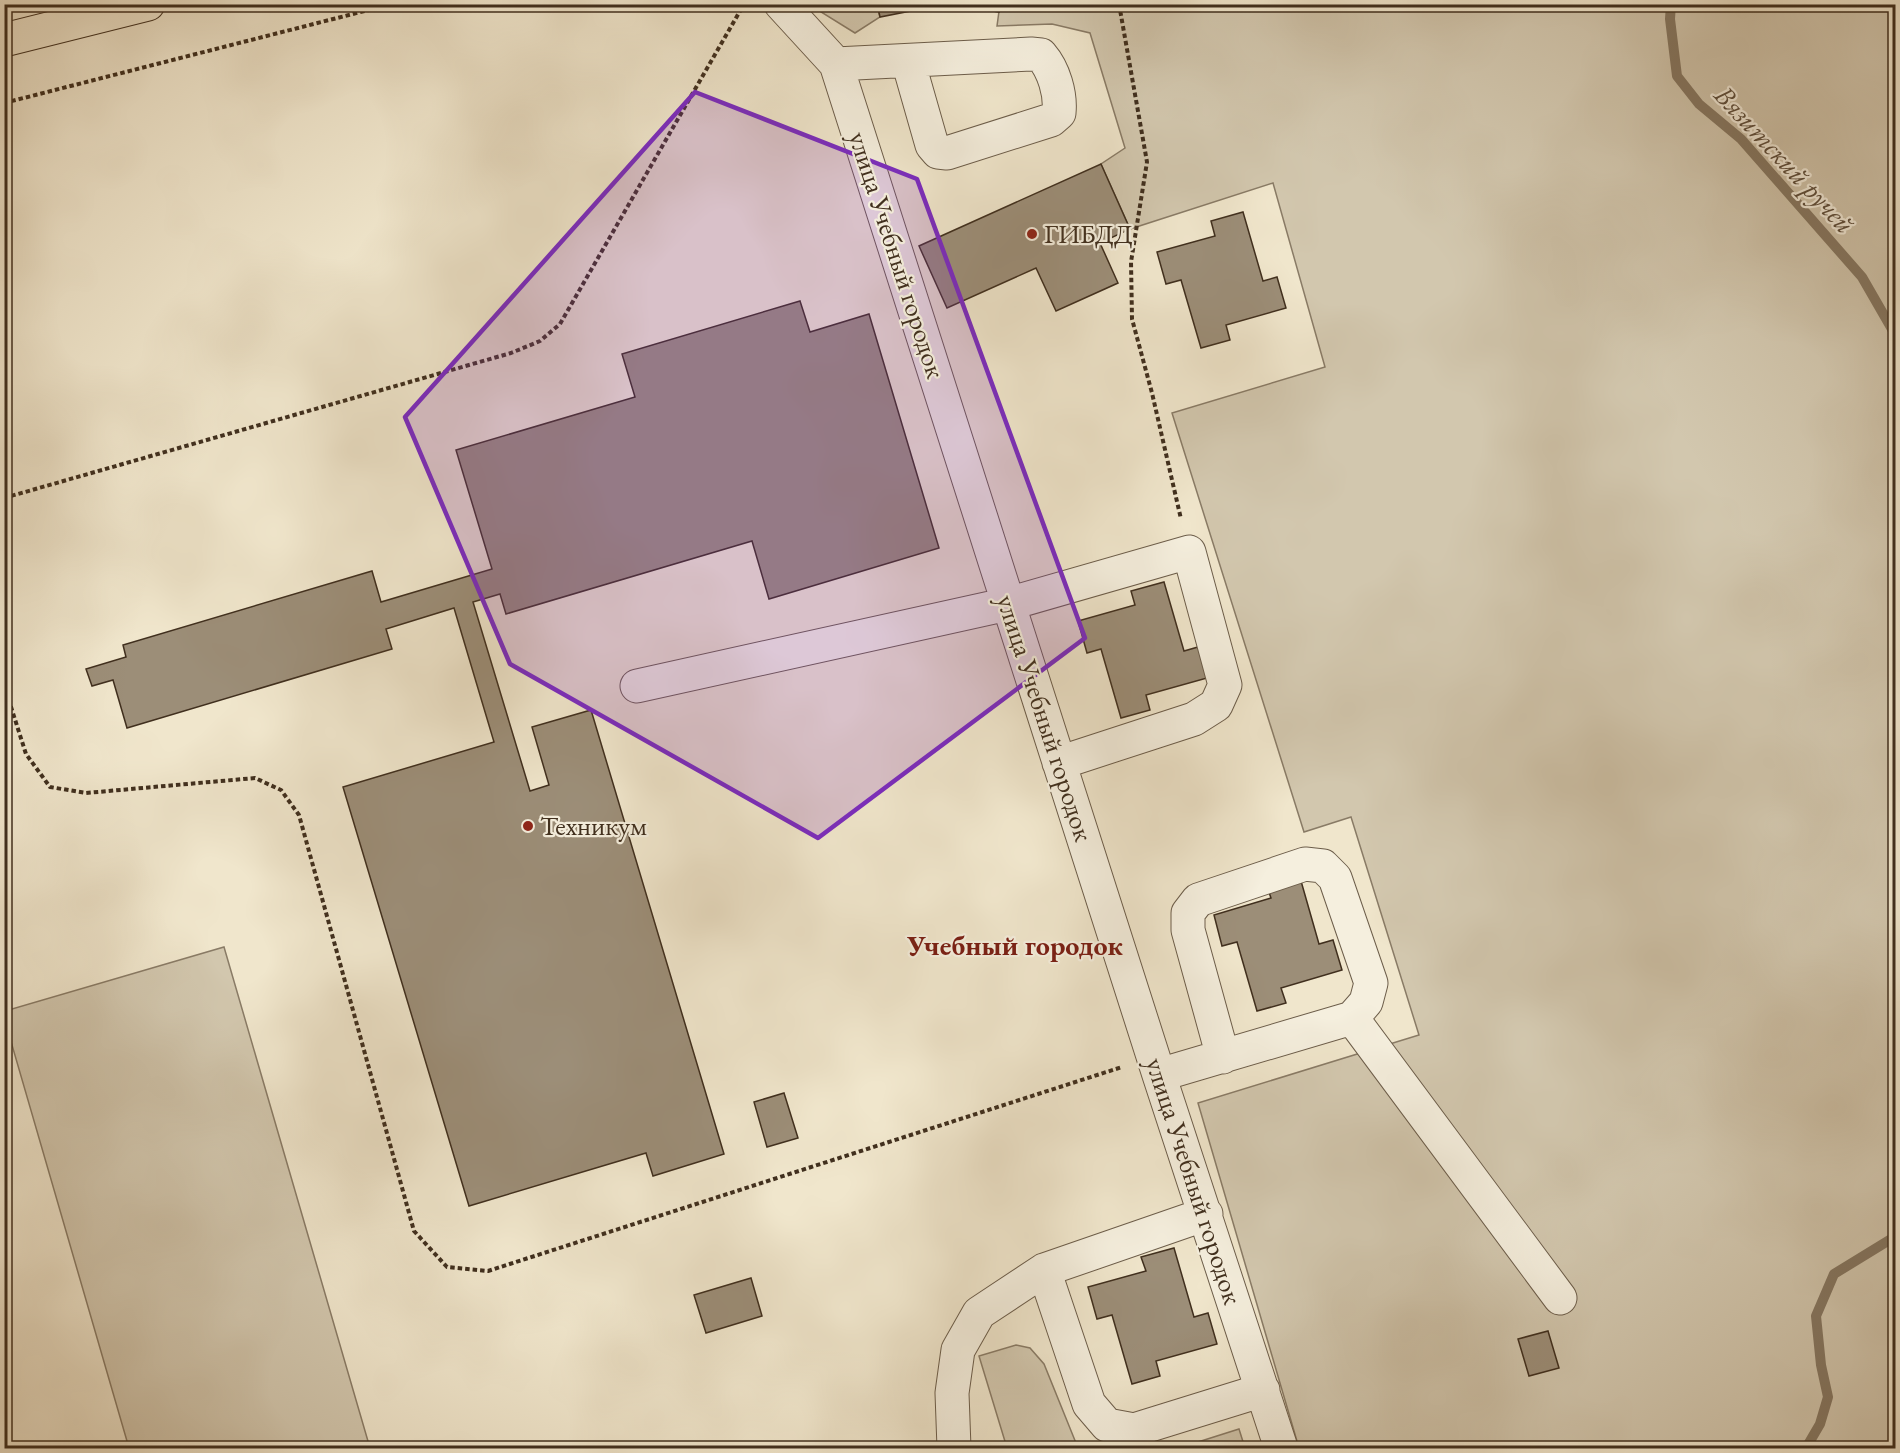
<svg xmlns="http://www.w3.org/2000/svg" width="1900" height="1453" font-family="'EB Garamond',serif">
<style>
.green{fill:#d2c7ae;stroke:#897b66;stroke-width:1.5}
.lines{fill:none;stroke-linecap:round;stroke-linejoin:round}
.stream{stroke:#867863;stroke-width:10}
.building{fill:#9c8e78;stroke:#402f1e;stroke-width:1.5}
.minor-casing{stroke:#6c5d4a;stroke-width:35}
.major-casing{stroke:#402f1e;stroke-width:35}
.path{stroke:#402f1e;stroke-width:4;stroke-dasharray:4.5 3;stroke-linecap:butt}
.minor{stroke:#f5efde;stroke-width:33}
.major{stroke:#f0e6cc;stroke-width:33}
.marked{fill:#7b2cbf;fill-opacity:0.2;stroke:#7b2cbf;stroke-width:4.5;stroke-linejoin:round}
.poi-dot{fill:#8f2418;stroke:#f5efde;stroke-width:2}
.labels{text-anchor:middle;stroke-width:4.5;stroke-linejoin:round;paint-order:stroke}
.poi-label{font-size:27px;fill:#402f1e;stroke:#f5efde;text-anchor:start}
.street-label{font-size:27px;fill:#402f1e;stroke:#f5efde}
.water-label{font-size:28px;font-style:italic;fill:#5d4d3b;stroke:#f5efde}
.neighbourhood-label{font-size:28px;font-weight:bold;fill:#7a1f14;stroke:#f5efde}
</style>
<rect width="100%" height="100%" fill="#f0e6cc"/>
<filter id="stains"><feTurbulence type="fractalNoise" baseFrequency=".00333" numOctaves="4"/><feColorMatrix values="0 0 0 0 .2 0 0 0 0 .09 0 0 0 0 .02 0 0 0 .5 -.17"/></filter>
<radialGradient id="worn" r=".72"><stop offset=".6" stop-color="#630" stop-opacity="0"/><stop offset="1" stop-color="#630" stop-opacity=".3"/></radialGradient>
<path class="green" d="M1000,4L1895,5V1448H1299L1198,1103L1419,1035L1351,817L1304,832L1172,413L1325,367L1273,183L1130,229L1101,164L1125,148L1090,33L1052,24L997,26Z
M815,5H877L880,17L855,33L821,12Z
M224,947L370,1448H129L5,1021V1011Z
M1016,1345L1030,1348L1044,1364L1078,1448H1007L979,1356Z
M1239,1429L1245,1448H1179Z"/>
<g class="lines">
<path class="stream" d="M1671,4L1670,19L1677,76L1699,104L1741,139L1862,277L1896,336
M1806,1448L1820,1424L1828,1397L1821,1365L1816,1316L1834,1274L1896,1236"/>
</g>
<path class="building" d="M877,4H946L880,17Z
M954,4H1000L999,12Z
M1101,164L1130,229L1100,243L1118,283L1056,311L1036,268L947,308L919,246Z
M1243,212L1263,281L1277,277L1286,308L1226,325L1230,340L1201,348L1181,280L1166,284L1157,252L1215,236L1211,221Z
M800,301L810,332L869,314L939,548L769,599L752,541L506,614L500,594L473,602L530,791L549,785L532,727L591,710L724,1154L653,1176L646,1153L469,1206L343,787L494,742L454,608L386,629L392,649L127,728L113,680L92,686L86,669L126,657L123,645L372,571L381,602L492,569L456,450L635,397L622,354Z
M1164,582L1184,651L1198,647L1207,678L1146,695L1150,710L1121,718L1101,649L1087,653L1078,621L1135,605L1131,591Z
M1299,874L1319,944L1333,940L1342,970L1281,988L1286,1003L1257,1011L1237,942L1222,946L1214,915L1271,898L1266,884Z
M784,1093L798,1138L767,1147L754,1102Z
M1174,1248L1194,1317L1208,1313L1217,1344L1156,1361L1160,1376L1132,1384L1112,1315L1097,1319L1088,1287L1146,1271L1141,1257Z
M751,1278L762,1316L706,1333L694,1295Z
M1548,1331L1559,1368L1529,1376L1518,1339Z"/>
<g class="lines">
<defs>
<path id="minor" d="M781,4L836,64L1159,1075L1281,1448
M836,64L1031,54L1041,55C1054,70 1061,94 1059,113L1051,120L947,153L938,152L932,145L908,61
M637,686L1008,604L1189,552L1225,685L1216,705L1194,719L1059,763
M1223,1057L1188,930V913L1198,900L1305,864L1323,866L1335,878L1371,983L1366,1002L1352,1018L1560,1298
M1159,1075L1352,1018
M1044,1270L1089,1404L1107,1425L1134,1430L1263,1390
M954,1448L952,1393L958,1350L979,1313L1044,1270L1206,1214"/>
<path id="major" d="M4,40L148,4"/>
</defs>
<use href="#minor" class="minor-casing"/>
<use href="#major" class="major-casing"/>
<path class="path" d="M1119,4L1147,162L1131,262L1132,319L1152,393L1181,519
M4,103L392,4
M4,498L511,353L540,341L560,324L744,4
M4,685L26,754L50,787L86,793L255,778L281,790L299,815L414,1231L447,1267L488,1271L1122,1067"/>
<use href="#minor" class="minor"/>
<use href="#major" class="major"/>
</g>
<path class="marked" d="M695,92L917,179L1085,638L818,838L510,664L405,417Z"/>
<g class="poi-dot">
<circle cx="1032" cy="234" r="6"/>
<circle cx="528" cy="826" r="6"/>
</g>
<g class="labels">
<g class="poi-label">
<text x="1044" y="243">ГИБДД</text>
<text x="540" y="835">Техникум</text>
</g>
<g class="street-label">
<text transform="translate(897 255) rotate(72)" y="9">улица Учебный городок</text>
<text transform="translate(1045 718) rotate(72)" y="9">улица Учебный городок</text>
<text transform="translate(1194 1181) rotate(72)" y="9">улица Учебный городок</text>
</g>
<g class="water-label">
<text transform="translate(1785 159) rotate(47)" y="10">Вязитский ручей</text>
</g>
<g class="neighbourhood-label">
<text x="1015" y="955">Учебный городок</text>
</g>
</g>
<rect width="1900" height="1453" fill="none" stroke="#f0e6cc" stroke-width="24"/>
<rect x="6" y="6" width="1888" height="1441" fill="none" stroke="#402f1e" stroke-width="3"/>
<rect x="12" y="12" width="1876" height="1429" fill="none" stroke="#402f1e" stroke-width="1.5"/>
<rect width="100%" height="100%" filter="url(#stains)"/>
<rect width="100%" height="100%" fill="url(#worn)"/>
</svg>
